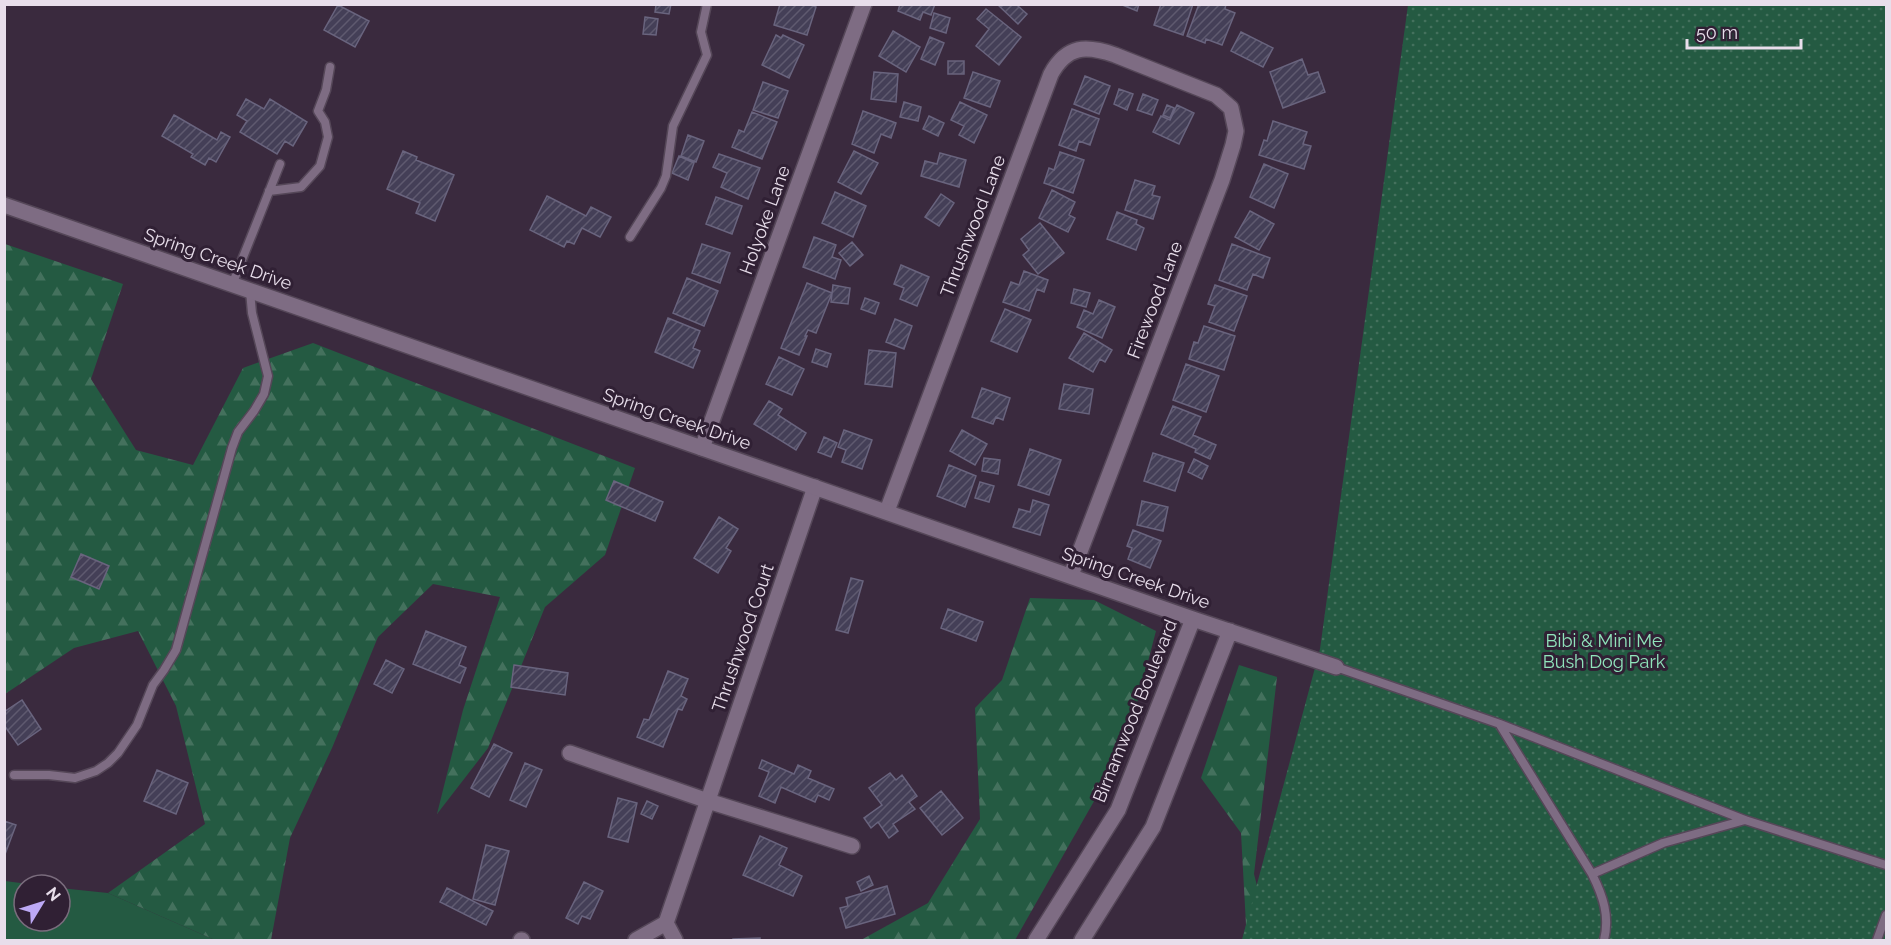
<svg xmlns="http://www.w3.org/2000/svg" width="1891" height="945" font-family="Raleway,sans-serif">
<style>
.grass{fill:#245a42}
.forest{fill:url(#forest-firs)}
.park{fill:url(#park-dots)}
.building{fill:url(#building-hatch);stroke:#69647e;stroke-width:1.5}
.lines{fill:none;stroke-linecap:round;stroke-linejoin:round}
.lane-casing{stroke:#554758;stroke-width:11}
.street-casing{stroke:#554758;stroke-width:18}
.secondary-casing{stroke:#554758;stroke-width:18}
.lane{stroke:#7e6c83;stroke-width:8}
.street{stroke:#7e6c83;stroke-width:15}
.secondary{stroke:#7e6c83;stroke-width:15}
.labels{text-anchor:middle;stroke-width:6;stroke-linejoin:round;paint-order:stroke}
.street-label{font-size:18px;fill:#e8deeb;stroke:#302034}
.park-label{font-size:18px;fill:#90e4bb;stroke:#302034}
</style>
<defs>
<pattern id="forest-firs" width="22" height="20" patternUnits="userSpaceOnUse" patternTransform="scale(1.5)"><rect width="22" height="20" fill="#245a42"/><path d="M5 1l3.5 6h-7zM16 11l3.5 6h-7z" fill="#44715d"/></pattern>
<pattern id="park-dots" width="8" height="8" patternUnits="userSpaceOnUse" patternTransform="scale(1.5)"><rect width="8" height="8" fill="#245a42"/><path d="M2 2h.1M6 6h.1" fill="none" stroke="#44715d" stroke-width="1.8" stroke-linecap="round"/></pattern>
<pattern id="building-hatch" width="6" height="6" patternUnits="userSpaceOnUse" patternTransform="scale(1.5)"><rect width="6" height="6" fill="#443f57"/><path d="M-1 1l2-2M0 6l6-6M5 7l2-2" fill="none" stroke="#5f5a6f"/></pattern>
</defs>
<rect width="100%" height="100%" fill="#3a2a3e"/>
<path class="grass" d="M5,881L36,885H24V921H60V888L108,893L215,940H5Z"/>
<path class="forest" d="M5,244L123,284L91,379L136,450L193,465L243,368L313,343L635,468L605,555L545,607L488,748L437,814L463,710L500,597L433,584L378,637L332,748L290,838L271,940H215L108,893L205,824L176,706L138,631L74,648L5,694Z
M1030,598L1094,600L1156,631L1126,745L1015,940H861L928,903L980,819L975,708L1002,680Z
M1239,665L1277,677L1254,874L1261,902L1242,940L1246,925L1241,833L1201,778Z"/>
<path class="park" d="M1408,5H1886V940H1242L1320,649Z"/>
<path class="building" d="M653,4H671L669,14L655,12L656,5Z
M780,4H809L816,7L807,35L774,25Z
M900,4H935L931,15L923,12L920,20L898,11Z
M997,4H1020L1018,6L1027,14L1018,24Z
M1120,4H1139L1137,11Z
M1161,4H1193L1183,35L1154,25Z
M1199,4H1226L1225,9L1235,13L1222,45L1206,39L1205,43L1187,36Z
M338,5L369,21L355,47L324,30Z
M986,9L1021,37L999,65L976,46L989,29L977,19Z
M934,13L950,18L946,33L930,28Z
M645,17L658,19L656,35L643,34Z
M893,31L920,47L906,72L879,56Z
M1241,32L1273,48L1263,67L1231,51Z
M776,35L781,38L783,35L804,45L789,78L762,65Z
M930,37L944,43L935,65L921,59Z
M1302,59L1308,75L1318,72L1325,92L1283,108L1270,72Z
M948,61H964V74H948Z
M874,72L898,74L896,102L871,99Z
M973,72L1000,81L990,107L964,98Z
M1085,76L1110,86L1099,114L1074,104Z
M763,82L788,91L778,118L753,110Z
M1119,89L1133,94L1127,110L1114,104Z
M1143,94L1158,100L1152,115L1137,110Z
M246,99L264,109L270,99L307,122L293,146L285,141L277,154L240,132L247,121L237,115Z
M904,102L921,107L918,121L900,117Z
M960,102L987,115L974,143L959,135L964,126L951,120Z
M1167,105L1174,108L1170,118L1163,115Z
M1177,105L1194,113L1179,144L1153,132L1161,116L1170,120Z
M1072,109L1099,119L1090,145L1079,141L1076,151L1059,145Z
M863,111L896,123L891,138L881,134L874,153L852,144Z
M752,112L777,122L762,159L732,147L739,130L744,132Z
M174,115L217,140L221,132L230,137L216,162L209,158L205,165L191,157L193,154L162,136Z
M929,116L944,123L938,136L923,129Z
M1273,121L1307,132L1303,144L1311,146L1304,169L1259,155L1264,140L1267,141Z
M688,135L704,141L696,162L681,156Z
M403,151L417,157L416,160L454,175L435,221L416,213L420,203L387,189Z
M854,151L878,163L861,194L838,182Z
M1060,152L1084,160L1073,193L1044,183L1049,168L1054,170Z
M940,153L966,160L959,187L921,176L925,161L937,164Z
M719,154L760,168L748,199L721,187L727,173L713,167Z
M679,156L694,163L688,180L672,173Z
M1264,164L1288,174L1274,208L1250,197Z
M1135,180L1155,186L1152,195L1160,197L1153,219L1125,210Z
M1052,190L1075,202L1069,215L1075,218L1068,232L1039,218Z
M835,192L866,206L853,237L822,223Z
M941,194L954,203L939,226L925,217Z
M547,196L586,216L591,207L611,217L600,237L582,228L574,244L567,241L564,247L530,230Z
M716,197L742,206L732,234L706,224Z
M1250,211L1274,224L1259,250L1235,237Z
M1117,212L1137,220L1136,224L1144,228L1136,250L1107,239Z
M1040,223L1064,253L1038,274L1023,255L1029,250L1021,239Z
M814,237L836,245L832,257L841,260L835,279L803,267Z
M852,242L863,255L850,266L839,253Z
M702,244L730,253L720,283L692,273Z
M1232,244L1270,258L1263,278L1253,274L1247,290L1219,280Z
M901,265L929,277L917,306L900,299L904,288L894,284Z
M1024,271L1048,280L1044,292L1037,289L1029,311L1003,302L1011,282L1019,285Z
M687,278L718,291L704,326L673,313Z
M807,283L832,293L816,333L808,330L805,336H807L799,355L781,348Z
M833,285L850,288L848,304L831,302Z
M1215,285L1247,296L1234,331L1209,322L1215,306L1208,304Z
M1074,289L1090,293L1086,307L1071,303Z
M865,298L879,303L875,314L861,309Z
M1099,300L1115,307L1102,338L1077,327L1084,310L1093,314Z
M1005,309L1031,320L1017,352L991,341Z
M668,318L700,331L693,348L700,351L693,368L655,352Z
M895,319L912,326L904,349L886,342Z
M1204,326L1235,336L1224,370L1189,359L1194,342L1198,343Z
M1084,333L1112,350L1105,362L1100,359L1093,372L1069,358Z
M816,349L831,354L827,367L812,362Z
M869,350L896,353L892,387L865,384Z
M779,357L804,369L792,395L766,384Z
M1186,364L1219,376L1206,412L1173,400Z
M1064,384L1093,389L1089,414L1059,409Z
M982,388L1010,398L1003,420L996,417L993,424L972,417Z
M769,401L782,409L778,415L806,433L796,450L754,424Z
M1173,406L1201,417L1193,435L1216,445L1210,459L1195,452L1196,449L1161,434Z
M844,430L872,440L862,469L842,462L846,450L838,447Z
M962,430L987,444L975,465L950,451Z
M824,437L837,443L831,457L818,452Z
M1030,449L1061,460L1049,495L1018,485Z
M1153,453L1184,463L1175,491L1144,481Z
M984,458L1000,460L998,474L982,471Z
M1194,459L1208,466L1202,479L1188,472Z
M949,465L976,476L965,507L937,496Z
M614,481L663,502L655,521L606,500Z
M980,482L994,486L989,502L975,498Z
M1033,500L1049,505L1040,535L1013,527L1019,509L1030,512Z
M1142,501L1168,507L1163,531L1137,525Z
M719,517L738,529L726,548L731,551L718,573L694,558Z
M1133,530L1161,541L1150,568L1128,559L1132,548L1127,546Z
M81,554L109,566L99,589L71,577Z
M851,578L863,581L848,633L836,630Z
M948,609L983,622L976,641L941,628Z
M426,631L466,647L459,665L466,668L460,683L413,664Z
M386,660L404,669L392,693L374,684Z
M514,665L568,673L565,695L511,687Z
M668,671L688,679L681,696L687,699L682,710L678,709L663,747L637,737L644,719L649,720Z
M22,700L41,729L18,745L4,725V712Z
M494,744L512,753L489,797L471,788Z
M762,760L794,774L798,765L811,771L808,778L834,789L829,800L818,795L815,802L781,787L775,803L759,796L769,772L759,768Z
M525,763L542,770L526,807L510,800Z
M157,770L188,783L176,814L144,801Z
M890,773L896,780L902,775L917,796L909,802L915,809L893,824L898,831L889,838L878,822L871,828L864,818L882,805L869,788Z
M941,791L963,818L942,835L920,808Z
M618,798L637,803L628,842L608,837Z
M647,801L658,806L652,819L641,814Z
M4,821L16,825L4,857Z
M760,836L787,848L779,865L802,876L793,896L743,875Z
M486,845L509,851L495,905L473,899Z
M869,876L873,885L861,891L857,882Z
M584,882L603,891L590,919L582,916L578,924L566,918Z
M887,886L895,914L846,928L840,908L848,906L846,898Z
M447,888L493,911L486,925L440,902Z
M760,938V940H733V939Z"/>
<g class="lines">
<defs>
<path id="lane" d="M269,191L301,187L320,166L328,137L325,122L318,111L326,90L330,67
M630,237L661,188L666,176L673,126L707,55L701,32L707,4
M232,285L280,164
M1336,667L1500,724L1745,820L1886,865
M1500,725L1592,874C1603,896 1610,916 1604,940
M14,775H49L75,778L96,771L108,763L118,753L137,725L153,685L164,670L176,650L232,448L238,432L254,411L264,394L268,376L252,313L250,291
M1592,874L1663,843L1745,820
M1877,940L1886,915"/>
<path id="street" d="M702,448L864,4
M887,511L1051,74C1067,45 1086,45 1115,55L1216,95L1231,108L1236,131L1233,145L1222,180L1071,575
M570,753L708,801L852,846
M666,923L675,940
M521,940H522
M636,940L666,923L815,487"/>
<path id="secondary" d="M4,205L1193,619L1336,667
M1036,940L1118,810L1193,619
M1082,940L1153,827L1230,631"/>
</defs>
<use href="#lane" class="lane-casing"/>
<use href="#street" class="street-casing"/>
<use href="#secondary" class="secondary-casing"/>
<use href="#lane" class="lane"/>
<use href="#street" class="street"/>
<use href="#secondary" class="secondary"/>
</g>
<g class="labels">
<g class="street-label">
<text transform="translate(765 220) rotate(-70)" y="6">Holyoke Lane</text>
<text transform="translate(973 226) rotate(-69)" y="6">Thrushwood Lane</text>
<text transform="translate(218 259) rotate(19)" y="6">Spring Creek Drive</text>
<text transform="translate(1155 300) rotate(-69)" y="6">Firewood Lane</text>
<text transform="translate(677 419) rotate(19)" y="6">Spring Creek Drive</text>
<text transform="translate(1136 578) rotate(19)" y="6">Spring Creek Drive</text>
<text transform="translate(743 638) rotate(-71)" y="6">Thrushwood Court</text>
<text transform="translate(1135 711) rotate(-68)" y="6">Birnamwood Boulevard</text>
</g>
<g class="park-label">
<text x="1604" y="647">Bibi &amp; Mini Me<tspan x="1604" dy="21">Bush Dog Park</tspan></text>
</g>
</g>
<rect width="1891" height="945" fill="none" stroke="#e8deeb" stroke-width="12"/>
<g transform="translate(42 903) rotate(52)"><circle r="28" fill="#302034" stroke="#7a6c7d" stroke-width="1.5"/>
<path d="M0-4.5L10 22L0 15L-10 22Z" fill="#bda9f5"/>
<text y="-9" font-size="16" font-weight="bold" text-anchor="middle" fill="#e8deeb">N</text>
</g>
<path d="M1687 39v9h114v-9" fill="none" stroke="#e8deeb" stroke-width="3"/>
<text x="1696" y="39" font-size="18" fill="#e8deeb" stroke="#302034" stroke-width="4.5" paint-order="stroke">50 m</text>
</svg>
